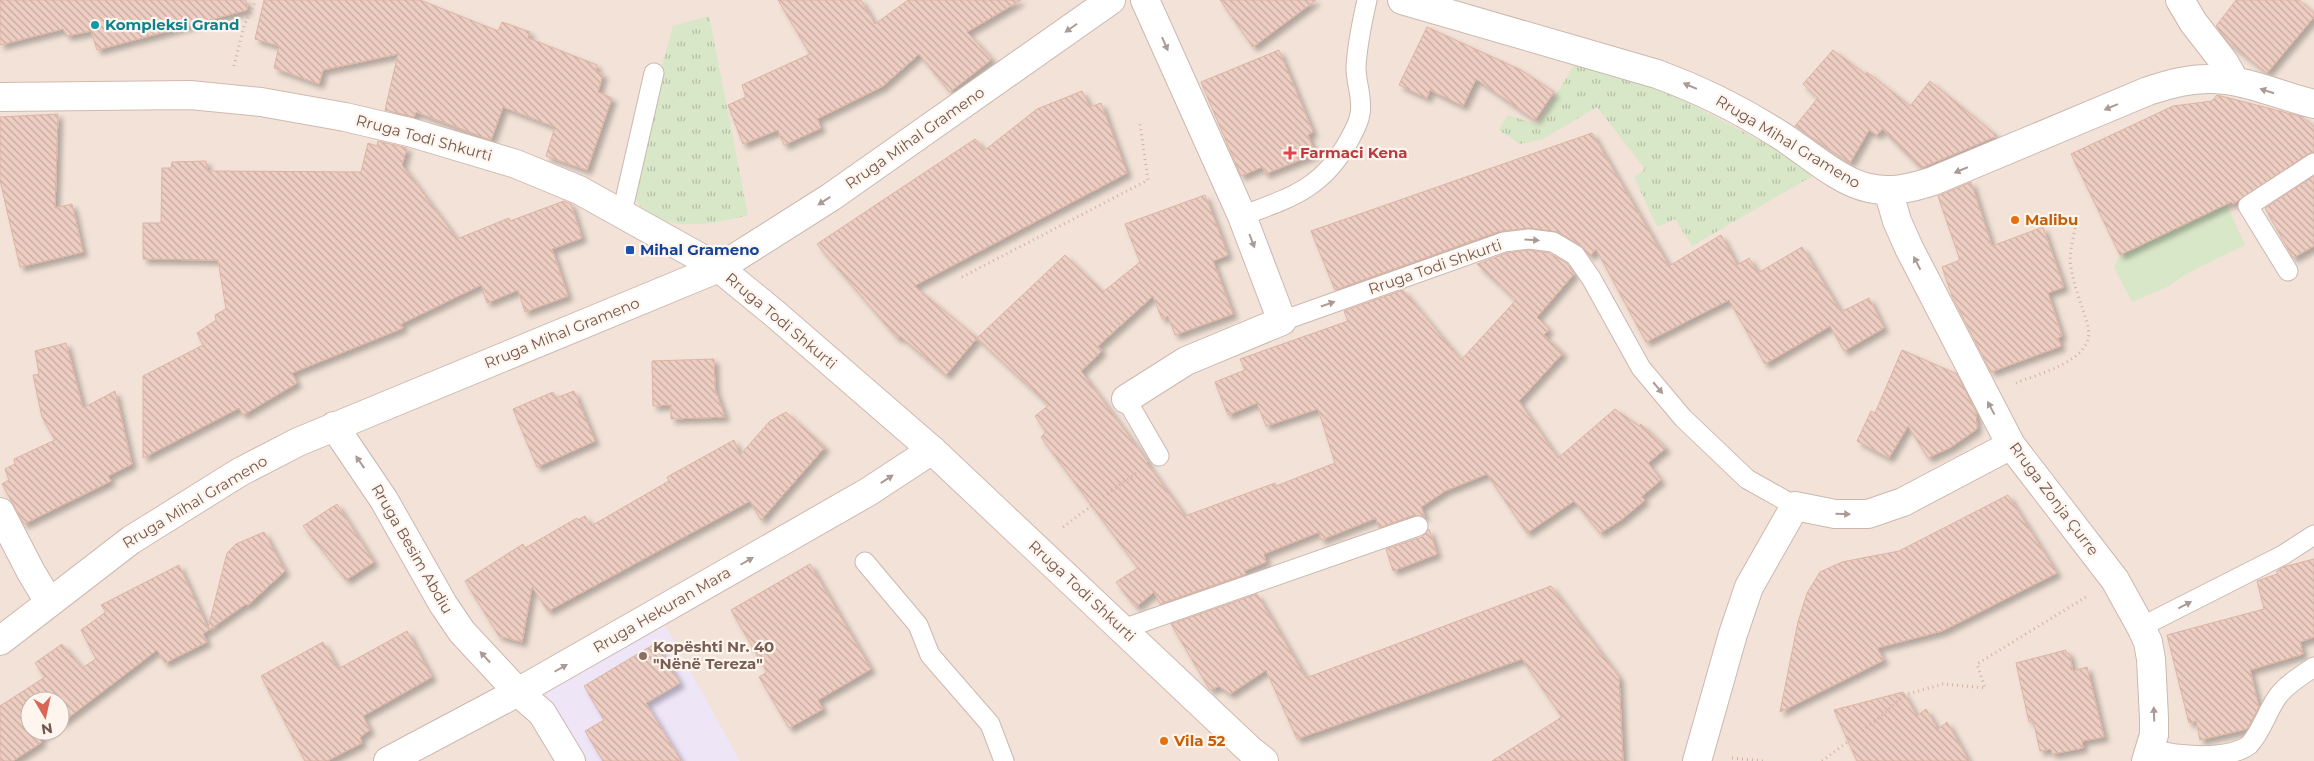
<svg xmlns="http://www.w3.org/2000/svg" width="2314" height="761" font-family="Montserrat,sans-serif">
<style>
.residential{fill:#f2e2d7;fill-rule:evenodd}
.education{fill:#eee5f7}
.grass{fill:url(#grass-tufts)}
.green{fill:#d8e7c7}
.building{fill:url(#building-back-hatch);stroke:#dfb3a4;filter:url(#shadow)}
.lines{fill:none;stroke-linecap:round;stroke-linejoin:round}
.lane-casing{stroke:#ccb8af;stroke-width:21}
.street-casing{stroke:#ccb8af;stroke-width:30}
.secondary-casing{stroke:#d0bab0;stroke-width:30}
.path{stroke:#d3b1a5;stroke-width:3;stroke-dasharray:1 4;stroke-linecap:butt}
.lane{stroke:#fff;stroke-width:19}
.street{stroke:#fff;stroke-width:28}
.secondary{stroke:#fff;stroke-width:28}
.oneway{fill:#ab9a95}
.culture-dot{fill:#0f9aa8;stroke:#fef6ee;stroke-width:2}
.health-dot{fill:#e0444e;stroke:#fef6ee;stroke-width:2}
.food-dot{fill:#e8710a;stroke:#fef6ee;stroke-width:2}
.transit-dot{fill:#1a4fb4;stroke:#fef6ee;stroke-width:2}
.education-dot{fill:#8d6e63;stroke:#fef6ee;stroke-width:2}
.labels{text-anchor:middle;stroke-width:4.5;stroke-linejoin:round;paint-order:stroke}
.culture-label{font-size:15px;font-weight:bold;fill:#0d838f;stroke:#fef6ee;text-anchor:start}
.street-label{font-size:15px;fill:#73574e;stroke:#fef6ee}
.health-label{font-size:15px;font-weight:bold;fill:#be3a42;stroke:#fef6ee;text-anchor:start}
.food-label{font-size:15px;font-weight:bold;fill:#c56008;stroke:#fef6ee;text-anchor:start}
.transit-label{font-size:15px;font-weight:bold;fill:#164399;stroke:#fef6ee;text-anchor:start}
.education-label{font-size:15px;font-weight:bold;fill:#785e54;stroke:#fef6ee;text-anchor:start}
</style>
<defs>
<pattern id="grass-tufts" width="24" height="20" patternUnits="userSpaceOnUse" patternTransform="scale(1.25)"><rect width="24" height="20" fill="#d8e7c7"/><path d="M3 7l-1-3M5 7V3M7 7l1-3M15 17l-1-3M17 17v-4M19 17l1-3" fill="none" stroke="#b4bea4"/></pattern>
<pattern id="building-back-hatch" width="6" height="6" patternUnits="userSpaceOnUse" patternTransform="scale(1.25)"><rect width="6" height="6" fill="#eecec2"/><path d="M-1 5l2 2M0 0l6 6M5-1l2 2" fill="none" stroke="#c5aaa0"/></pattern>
<filter id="shadow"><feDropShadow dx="4.5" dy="4.5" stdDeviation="2.5" flood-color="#0004"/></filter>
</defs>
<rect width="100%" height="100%" fill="#fbf1e8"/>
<path class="residential" d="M0,0H2314V761H0ZM30,701H60V731H30Z"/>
<path class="education" d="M663,621L740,761H588L544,692Z"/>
<path class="grass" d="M709,16L748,215C716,224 654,236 636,199C632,190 632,181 632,172L673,26Z
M1576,62L1666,91L1774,148L1814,175L1692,246L1675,219L1657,227L1634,177L1645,169L1597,107L1543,139L1520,144L1499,130L1508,115L1538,125Z"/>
<path class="green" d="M2220,190L2245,245L2188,273L2165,288L2132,302L2114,267L2120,255L2187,223L2191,204Z"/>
<path class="building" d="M0,0H246L247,10L97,50L91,31L67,36L63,29L0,45Z
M264,0H420L498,31L502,22L530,32L528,38L597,65L596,71L603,74L598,92L612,98L587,170L546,156L555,127L503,107L491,140L416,112L414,117L385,110L398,54L323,70L319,84L274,68L279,46L255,39Z
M778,0H861L875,24L908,0H1021L967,32L992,59L950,92L919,54L883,86L817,119L821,128L784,145L778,130L743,144L728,105L746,97L742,85L810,54Z
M1220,0H1316L1253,47Z
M2236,0H2299L2314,13V17L2267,73L2228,42L2216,26Z
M1427,27L1521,70L1554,92L1535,120L1476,79L1463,106L1430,90L1427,98L1399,85Z
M1279,50L1313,132L1308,135L1315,154L1265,174L1262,167L1241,176L1201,82Z
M1833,50L1866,75L1867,72L1910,106L1930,81L1997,136L1921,168L1882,129L1877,135L1869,130L1850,163L1795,126L1818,98L1803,84Z
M1082,91L1090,107L1101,103L1127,173L914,286L977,338L946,375L900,336L898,339L817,244L975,139L985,150L1037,109Z
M2217,95L2303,117L2314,127V152L2308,154L2233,204L2231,202L2120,255L2071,154L2173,106L2212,101Z
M58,114L55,208L72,204L83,252L20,267L0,180V117Z
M1592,133L1669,266L1721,235L1737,265L1749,258L1758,273L1802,247L1841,312L1869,298L1884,328L1844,351L1830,326L1765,364L1729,300L1646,342L1596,249L1590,256L1581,246L1559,232L1530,228L1500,231L1335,290L1311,231Z
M378,141L407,148L402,165L457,239L509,218L510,221L564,201L571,204L582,238L552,249L568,296L525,312L518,290L487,303L481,285L401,324L403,328L292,373L297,383L243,415L239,408L143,458V376L203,345L197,333L216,320L215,315L226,309L218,260L143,259V223H161L162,168H171L172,162L206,161L207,171L361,172L368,143L377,146Z
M2314,176V246L2293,258L2265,208Z
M1971,182L1992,246L2043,227L2064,287L2048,293L2062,336L2058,338L2061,346L1991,372L1952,296L1942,267L1960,260L1938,196Z
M1205,195L1228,255L1213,261L1233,314L1175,335L1168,316L1162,319L1153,296L1098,346L1102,351L1081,371L1148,462L1147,463L1185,516L1275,483L1276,486L1335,463L1318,409L1266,426L1257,403L1228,415L1215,382L1245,370L1240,359L1348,321L1344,311L1403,290L1461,360L1516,300L1477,264L1507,253L1529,250L1549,253L1567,263L1574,274L1537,317L1549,329L1544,335L1563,353L1519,401L1558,458L1615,409L1639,426L1641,424L1666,448L1648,463L1661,480L1641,497L1645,500L1621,520L1600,533L1574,501L1527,533L1487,474L1445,491L1421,507L1425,517L1414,515L1379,528L1376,518L1321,540L1319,532L1264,554L1266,562L1244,571L1246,574L1160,604L1154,592L1136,607L1116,582L1138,568L1041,437L1046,432L1035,416L1049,405L977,338L1065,255L1103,292L1140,262L1125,224Z
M66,343L83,408L115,391L132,464L108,476L111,481L24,524L2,484L9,480L5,469L15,464L14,459L55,440L42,417L33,375L39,374L35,351Z
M1902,350L1957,374L1976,412L1977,429L1951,447L1928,458L1908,426L1889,458L1857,441L1871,411L1875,413Z
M714,359L715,389L725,417L671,419V405L653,406L652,361Z
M574,391L595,441L537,467L513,409L553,392L556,398Z
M786,412L825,447L761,520L750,501L548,611L532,587L522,642L499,636L465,581L523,544L525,548L577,518L578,520L585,516L591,526L669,481L667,477L734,440L740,455L770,421Z
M2008,495L2057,573L1942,631L1877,648L1884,660L1780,712L1798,622L1807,593L1820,572L1842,562L1899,551Z
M337,504L374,562L346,580L303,526Z
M1429,529L1437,554L1393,571L1386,549L1422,537Z
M264,532L285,571L248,605L246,604L203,634L207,642L165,663L157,650L60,724V701H30V731H50L39,739L42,742L13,761H0V706L45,677L35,663L62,644L82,668L96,659L81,630L106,612L101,605L179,565L208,628L227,553L236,544Z
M2314,559V637L2300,642L2303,654L2250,670L2259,707L2247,729L2200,740L2196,721L2189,723L2167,635L2264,609L2257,581L2277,574V571L2283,567Z
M810,564L871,669L818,700L823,709L789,728L759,677L767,672L731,610Z
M1551,586L1619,677L1623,761H1492L1562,717L1522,659L1297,739L1266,670L1230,694L1219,686L1210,690L1171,624L1257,594L1306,678Z
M407,631L432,677L363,716L370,730L360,737L362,743L327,761H305L261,676L323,642L338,669Z
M656,643L680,683L646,703L681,761H603L585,731L604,720L584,686Z
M2066,650V653H2069L2073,671L2087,667L2104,737L2082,741L2083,748L2052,754L2051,749L2040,751L2033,720L2029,722L2016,663Z
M1903,692L1917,716L1926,709L1938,729L1947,722L1969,761H1857L1834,710Z"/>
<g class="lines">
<defs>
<path id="lane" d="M622,213L654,73
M1242,216C1289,198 1322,189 1348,142C1353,133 1359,123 1360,114C1363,99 1356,83 1356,68C1357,45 1362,22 1367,0
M2288,271L2248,206L2314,163
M1282,321L1504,242L1529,239L1553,242L1575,255L1591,278L1641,368L1683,418L1747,479L1795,506
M1126,399L1159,456
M865,562L918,625L930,655L990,724L1004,761
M2141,627L2283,555L2314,535
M1123,629L1418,526
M2150,749C2177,756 2227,761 2249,745C2262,731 2267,711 2278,696C2287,684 2302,675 2314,667"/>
<path id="street" d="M1402,0L1657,74C1701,90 1741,110 1780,135C1807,152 1839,182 1869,188C1891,193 1912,188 1933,181L2148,91C2170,84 2190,78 2213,79C2247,80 2281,96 2314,104
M2180,0L2193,22L2224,62L2235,81
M1888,190L1897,221L1909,248L2011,445L2115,580L2141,627L2148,642L2151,659L2154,718V735L2146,761
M719,268L831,197L1111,0
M1126,399L1186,361L1282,321L1242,216L1145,0
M334,426L384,500L443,604L462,632L518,692L542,713L571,761
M0,512L31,572L49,602
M388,761L518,692L868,492L932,450
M1697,761L1733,634L1749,587L1795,506L1835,514H1868L1903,502L2011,445"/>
<path id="secondary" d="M0,97L190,95L261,102L345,117L409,132L516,164L579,190L719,268L774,313L932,450L1250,750L1264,761
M0,641L131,540L240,472L298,442L719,268"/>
</defs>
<use href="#lane" class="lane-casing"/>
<use href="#street" class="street-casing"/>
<use href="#secondary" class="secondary-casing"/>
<path class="path" d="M234,66L244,26L256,0
M962,277L1148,180L1140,124
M2016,383C2040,373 2096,360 2088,327C2083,307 2074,288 2071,268C2068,253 2075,233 2077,218
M1063,527L1136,473
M1732,758L1764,761
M1822,761L1879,718L1904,695L1943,684L1985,688L1977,664L2086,597"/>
<use href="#lane" class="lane"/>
<use href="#street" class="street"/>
<use href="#secondary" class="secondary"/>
</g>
<defs><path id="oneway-solid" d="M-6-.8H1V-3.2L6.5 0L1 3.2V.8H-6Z" transform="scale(1.25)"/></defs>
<g class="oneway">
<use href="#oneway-solid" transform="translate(1071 28) rotate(145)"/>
<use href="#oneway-solid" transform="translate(1165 44) rotate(66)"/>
<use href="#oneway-solid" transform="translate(1690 86) rotate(-157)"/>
<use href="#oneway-solid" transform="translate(2267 91) rotate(-162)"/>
<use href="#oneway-solid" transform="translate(2111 107) rotate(157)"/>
<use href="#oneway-solid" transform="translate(1961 170) rotate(157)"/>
<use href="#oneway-solid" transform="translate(824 201) rotate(147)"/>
<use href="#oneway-solid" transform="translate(1532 240) rotate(3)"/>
<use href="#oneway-solid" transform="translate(1252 241) rotate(69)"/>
<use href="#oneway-solid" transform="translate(1917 263) rotate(-117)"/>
<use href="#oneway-solid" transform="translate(1328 304) rotate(-19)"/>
<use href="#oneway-solid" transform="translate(1658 388) rotate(50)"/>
<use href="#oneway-solid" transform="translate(1991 408) rotate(-118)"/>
<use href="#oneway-solid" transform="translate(360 462) rotate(-125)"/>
<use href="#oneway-solid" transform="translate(887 479) rotate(-33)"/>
<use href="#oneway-solid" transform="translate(1843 514) rotate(1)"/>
<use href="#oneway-solid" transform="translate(747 561) rotate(-30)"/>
<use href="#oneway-solid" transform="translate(2185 605) rotate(-27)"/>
<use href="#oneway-solid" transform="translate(485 657) rotate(-133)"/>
<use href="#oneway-solid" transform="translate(561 668) rotate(-30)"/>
<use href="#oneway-solid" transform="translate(2154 714) rotate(-92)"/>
</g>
<circle class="culture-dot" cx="95" cy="25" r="5"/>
<path class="health-dot" d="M1287.5 145.5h5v5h5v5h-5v5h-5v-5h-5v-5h5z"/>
<g class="food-dot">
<circle cx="2015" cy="220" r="5"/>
<circle cx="1164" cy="741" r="5"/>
</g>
<rect class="transit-dot" x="625" y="245" width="10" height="10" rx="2.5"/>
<circle class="education-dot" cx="643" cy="656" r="5"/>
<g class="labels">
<g class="culture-label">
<text x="105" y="30">Kompleksi Grand</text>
</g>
<g class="street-label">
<text transform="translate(424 138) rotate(15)" y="5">Rruga Todi Shkurti</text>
<text transform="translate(915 138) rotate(-35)" y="5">Rruga Mihal Grameno</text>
<text transform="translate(1788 142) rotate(31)" y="5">Rruga Mihal Grameno</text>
<text transform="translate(1435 267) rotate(-19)" y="5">Rruga Todi Shkurti</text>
<text transform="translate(781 321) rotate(40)" y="5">Rruga Todi Shkurti</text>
<text transform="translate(562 333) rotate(-22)" y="5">Rruga Mihal Grameno</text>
<text transform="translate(2054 499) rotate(53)" y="5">Rruga Zonja Çurre</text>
<text transform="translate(195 502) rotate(-31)" y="5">Rruga Mihal Grameno</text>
<text transform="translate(412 549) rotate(60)" y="5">Rruga Besim Abdiu</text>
<text transform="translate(1082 591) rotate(43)" y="5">Rruga Todi Shkurti</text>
<text transform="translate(662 610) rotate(-30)" y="5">Rruga Hekuran Mara</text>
</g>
<g class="health-label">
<text x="1300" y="158">Farmaci Kena</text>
</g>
<g class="food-label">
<text x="2025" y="225">Malibu</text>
<text x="1174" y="746">Vila 52</text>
</g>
<g class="transit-label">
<text x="640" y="255">Mihal Grameno</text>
</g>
<g class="education-label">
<text x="653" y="652">Kopështi Nr. 40<tspan x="653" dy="17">"Nënë Tereza"</tspan></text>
</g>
</g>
<g transform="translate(45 716) rotate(171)"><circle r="24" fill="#fef6ee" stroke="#c6b6ae"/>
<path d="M0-4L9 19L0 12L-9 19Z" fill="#da6658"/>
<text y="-8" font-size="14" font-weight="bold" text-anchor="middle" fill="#73574e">N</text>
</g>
</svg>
